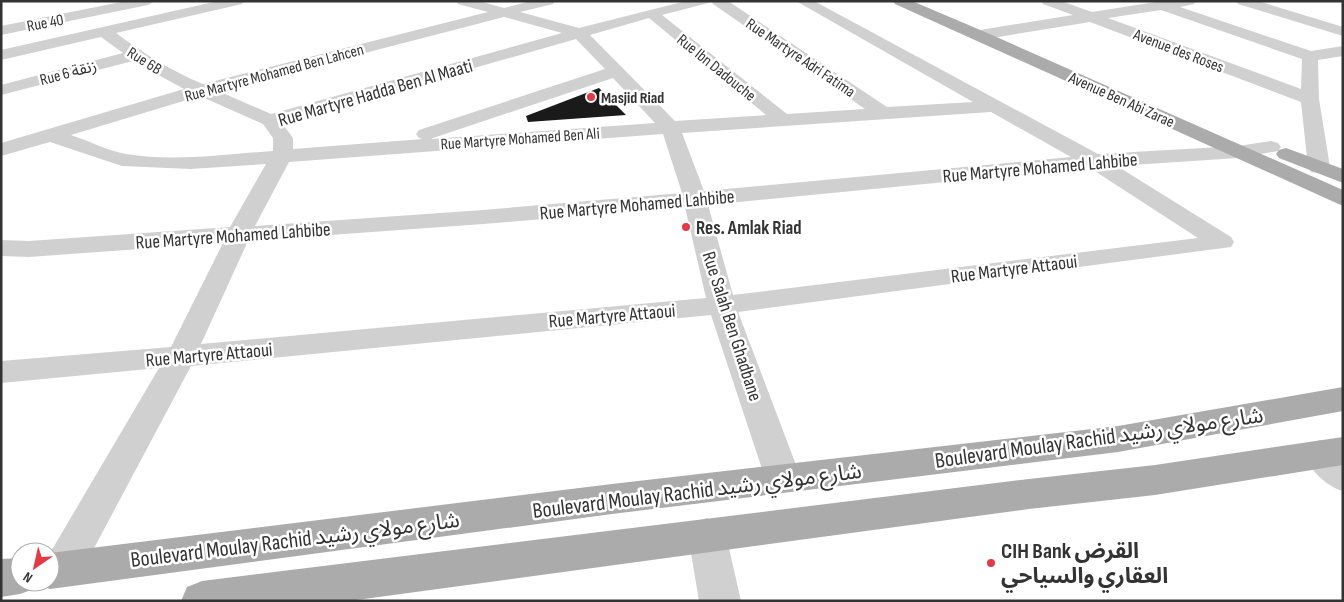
<svg xmlns="http://www.w3.org/2000/svg" width="1344" height="602" font-family="'Sofia Sans Condensed','Noto Sans Arabic',sans-serif">
<style>
.building{fill:#1a1a1a}
.lines{fill:none;stroke-linecap:round;stroke-linejoin:round}
.street{fill:#d0d0d0;fill-rule:evenodd}
.primary{fill:#ababab;fill-rule:evenodd}
.poi-dot{fill:#e63946;stroke:#fff;stroke-width:2}
.labels{text-anchor:middle;stroke-width:5;stroke-linejoin:round;paint-order:stroke}
.far-street-label{font-size:16px;fill:#333;stroke:#fff}
.far-poi-label{font-size:16px;font-weight:bold;fill:#333;stroke:#fff;text-anchor:start}
.street-label{font-size:19px;fill:#333;stroke:#fff}
.poi-label{font-size:19px;font-weight:bold;fill:#333;stroke:#fff;text-anchor:start}
.near-street-label{font-size:22px;fill:#333;stroke:#fff}
.near-poi-label{font-size:22px;font-weight:bold;fill:#333;stroke:#fff;text-anchor:start}
</style>
<rect width="100%" height="100%" fill="#fff"/>
<path class="building" d="M599,88L626,115L528,122L526,116Z"/>
<g class="lines">
<path class="street" d="M126,1H155L148,5L1,35V26Z
M218,1H244L242,4L116,33C143,53 171,71 203,84L488,12L458,4L456,1H479L504,8L531,1H555L553,4L520,12L579,28L686,1H728L887,107L973,102L796,1H814L1098,154L1238,146L1271,141L1278,143L1281,147L1278,151L1238,158L1117,166L1231,237L1234,242L1231,247L738,312L801,478L796,488L783,493L770,488L765,478L711,315L191,366L76,582L62,587L48,582H50V553L159,368L1,383V361L171,347L223,243L29,257L1,256V240L29,241L230,227L266,164L191,169L122,166L50,142L1,156V143L184,89L133,61L1,95V85L123,53L101,37L1,60V50ZM712,2L713,4L865,109L787,114L662,15ZM504,17L562,33L271,114L218,91ZM649,18L766,115L675,121L590,35ZM576,39L605,69L419,130L416,134L419,138L423,139L293,149V138L282,123ZM613,78L655,123L431,139L433,138ZM200,96L263,124L273,138V151C225,154 174,162 126,154C108,151 89,141 71,135ZM991,112L1071,157L704,191L682,133ZM663,134L682,193L483,210L255,226L289,162ZM1090,168L1198,238L733,295L708,205ZM685,207L706,298L201,344L248,241L483,224Z
M1041,1H1061L1092,12L1162,1H1196L1194,4L1180,7L1311,51L1343,46V56L1318,60L1319,99L1330,167L1327,172L1319,173L1311,172L1308,167L1301,102L1090,22L980,40L975,38L972,35L975,32L980,30L1073,15L1043,4ZM1161,10L1302,59L1301,89L1108,18Z
M1236,1H1258L1343,27V36L1238,4Z
M1320,440L1332,444L1343,454V491C1325,486 1311,470 1303,454L1308,444Z
M707,518L721,523L726,535L741,601H699L688,535L693,523Z"/>
<path class="primary" d="M893,1H912L985,32L1343,190V206L895,4Z
M1286,148L1343,169V183L1279,158L1276,154L1279,150Z
M1343,387V411L1118,452L612,514L50,589L36,584L34,589L20,594L1,597V559L20,558V582H50V553L612,484L1118,426Z
M1343,437V465L1155,495L1029,509L349,601H181L187,587L202,581L1029,479L1155,465Z"/>
</g>
<g class="poi-dot">
<circle cx="591" cy="97" r="5"/>
<circle cx="686" cy="227" r="5"/>
<circle cx="991" cy="563" r="5"/>
</g>
<g class="labels">
<g class="far-street-label">
<text transform="translate(45 22) rotate(-11)" y="6">Rue 40</text>
<text transform="translate(1179 50) rotate(21)" y="6">Avenue des Roses</text>
<text transform="translate(801 57) rotate(34)" y="6">Rue Martyre Adri Fatima</text>
<text transform="translate(145 60) rotate(32)" y="6">Rue 6B</text>
<text transform="translate(717 67) rotate(39)" y="6">Rue Ibn Dadouche</text>
<text transform="translate(68 72) rotate(-15)" y="6">Rue 6 زنقة</text>
<text transform="translate(274 72) rotate(-15)" y="6">Rue Martyre Mohamed Ben Lahcen</text>
<text transform="translate(1122 99) rotate(24)" y="6">Avenue Ben Abi Zarae</text>
<text transform="translate(520 138) rotate(-4)" y="6">Rue Martyre Mohamed Ben Ali</text>
</g>
<g class="far-poi-label">
<text x="601" y="103">Masjid Riad</text>
</g>
<g class="street-label">
<text transform="translate(375 92) rotate(-16)" y="7">Rue Martyre Hadda Ben Al Maati</text>
<text transform="translate(1040 167) rotate(-5)" y="7">Rue Martyre Mohamed Lahbibe</text>
<text transform="translate(637 204) rotate(-5)" y="7">Rue Martyre Mohamed Lahbibe</text>
<text transform="translate(233 235) rotate(-4)" y="7">Rue Martyre Mohamed Lahbibe</text>
<text transform="translate(1014 268) rotate(-7)" y="7">Rue Martyre Attaoui</text>
<text transform="translate(612 315) rotate(-5)" y="7">Rue Martyre Attaoui</text>
<text transform="translate(733 326) rotate(72)" y="7">Rue Salah Ben Ghadbane</text>
<text transform="translate(209 354) rotate(-5)" y="7">Rue Martyre Attaoui</text>
</g>
<g class="poi-label">
<text x="696" y="234">Res. Amlak Riad</text>
</g>
<g class="near-street-label">
<text transform="translate(1099 437) rotate(-8)" y="8">Boulevard Moulay Rachid شارع مولاي رشيد</text>
<text transform="translate(697 490) rotate(-7)" y="8">Boulevard Moulay Rachid شارع مولاي رشيد</text>
<text transform="translate(295 539) rotate(-7)" y="8">Boulevard Moulay Rachid شارع مولاي رشيد</text>
</g>
<g class="near-poi-label">
<text x="1001" y="558">CIH Bank القرض<tspan x="1001" dy="25">العقاري والسياحي</tspan></text>
</g>
</g>
<rect width="1344" height="602" fill="none" stroke="#333333" stroke-width="5"/>
<g transform="translate(35 567) rotate(214)"><circle r="24" fill="#ffffff" stroke="#adadad"/>
<path d="M0-4L9 19L0 12L-9 19Z" fill="#e63946"/>
<text y="-8" font-size="14" font-weight="bold" text-anchor="middle" fill="#333333">N</text>
</g>
</svg>
